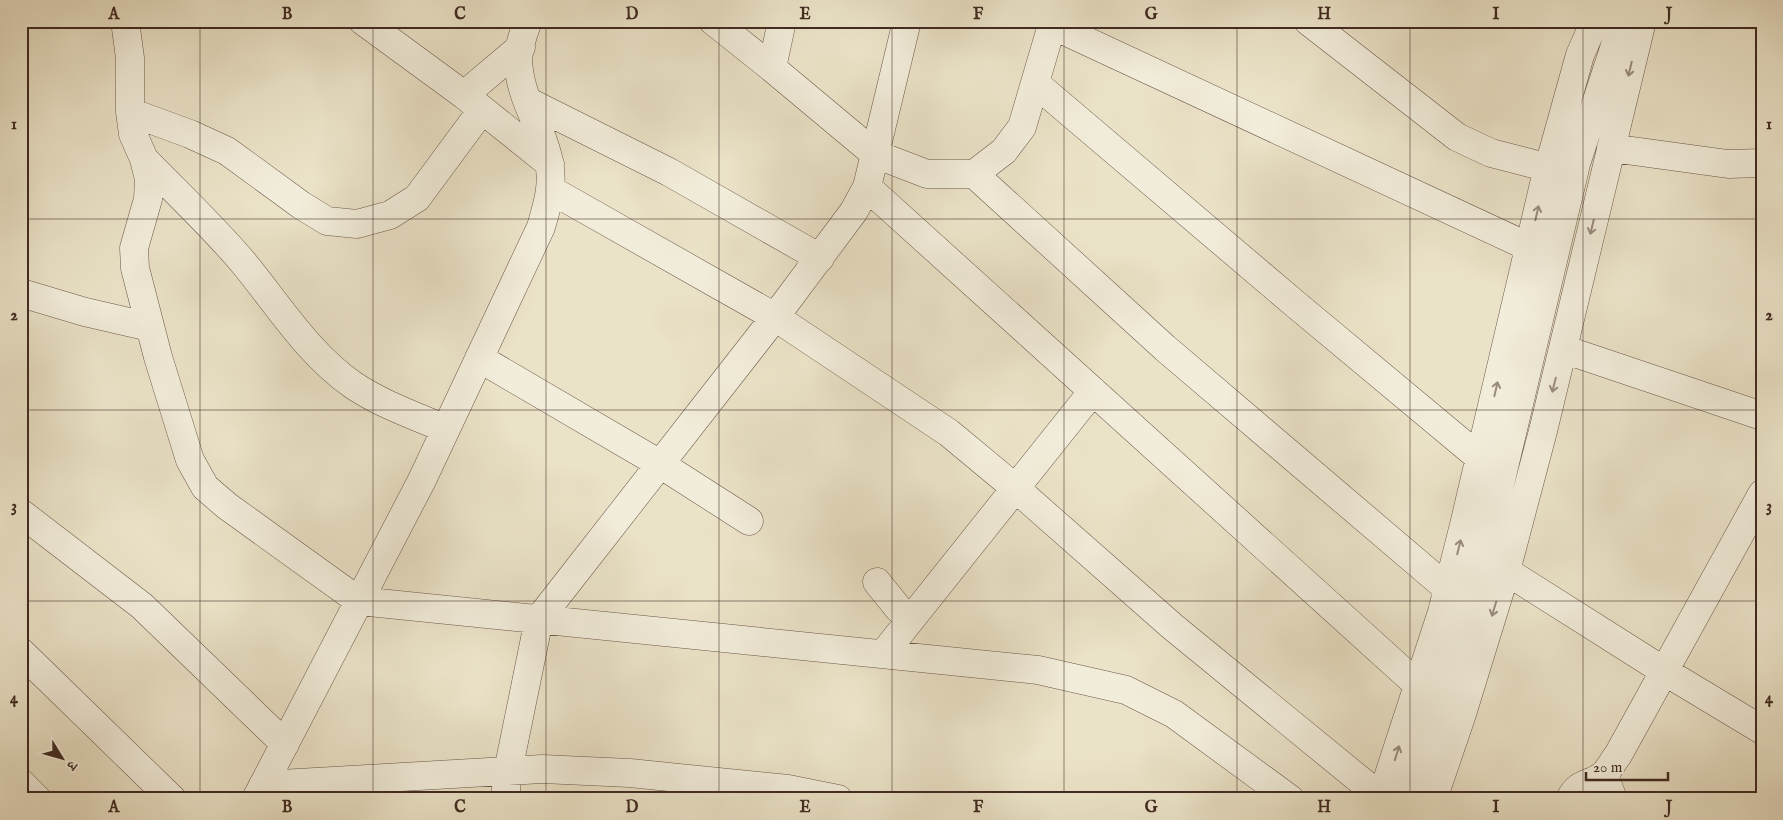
<svg xmlns="http://www.w3.org/2000/svg" width="1783" height="820" font-family="'IM FELL English','Noto Serif Devanagari',serif">
<style>
.lines{fill:none;stroke-linecap:round;stroke-linejoin:round}
.minor-casing{stroke:#6b584b;stroke-width:29}
.minor{stroke:#f2eddb;stroke-width:28}
.oneway{stroke:#998c7e}
.grid{fill:none;stroke:#402a21;stroke-width:1;stroke-opacity:0.55}
.neatline{fill:none;stroke:#402a21;stroke-width:2}
.grid-label{font-size:16px;text-anchor:middle;font-weight:bold;fill:#402a21}
</style>
<rect width="100%" height="100%" fill="#ebe3c8"/>
<filter id="stains"><feTurbulence type="fractalNoise" baseFrequency=".004" numOctaves="4"/><feColorMatrix values="0 0 0 0 .2 0 0 0 0 .09 0 0 0 0 .02 0 0 0 .5 -.17"/></filter>
<radialGradient id="worn" r=".72"><stop offset=".6" stop-color="#630" stop-opacity="0"/><stop offset="1" stop-color="#630" stop-opacity=".3"/></radialGradient>
<g class="lines">
<defs>
<path id="minor" d="M125,21L130,58V112L133,134L144,159L149,179L148,199L134,248L135,268L158,357L190,460L205,487L227,506L359,601L1038,670L1126,690L1174,714L1290,799
M363,21L464,95L550,164
M713,21L772,68L875,154L927,174H974L1004,151L1022,127L1052,25L1529,247
M1308,21L1457,137L1491,153L1549,168
M772,68L782,21
M1035,83L1294,303L1480,458
M464,95L521,47
M527,101L669,172L820,258
M130,112L190,134L227,151L301,205L327,221L357,224L390,215L417,198L482,110
M1611,148L1728,164L1762,163
M144,159C177,193 211,225 242,261C277,303 307,353 353,385C381,404 415,416 446,429
M974,174L1165,348L1448,589
M867,187L1418,685
M551,190L775,317L949,433L1014,487L1173,627L1382,798
M21,293L85,312L150,327
M1563,349L1762,416
M479,358L660,464L749,521
M21,513L142,606L285,744
M1506,571L1664,671L1762,730
M877,582L898,608L910,620
M21,652L172,799
M884,653L1093,391
M1604,775L1613,799
M21,783L37,799
M263,785L542,769L630,773L788,789L838,799
M256,799L422,480L541,227C547,206 554,185 549,162C543,130 523,103 519,70C516,55 522,36 528,21
M505,799L508,771L539,619L775,317L854,211L867,187L907,21
M1381,799L1442,612L1464,525L1544,184L1580,55L1595,21
M1410,799L1447,678L1485,547L1576,164L1623,21
M1433,799L1462,714L1506,571L1543,431L1642,21
M1570,799C1579,781 1590,786 1603,775C1609,770 1613,761 1618,755L1762,494"/>
</defs>
<use href="#minor" class="minor-casing"/>
<use href="#minor" class="minor"/>
</g>
<defs><path id="oneway-shaft" d="M-6 0H5M1.5-3L5.5 0L1.5 3" fill="none" stroke-width="1.6" stroke-linecap="round" stroke-linejoin="round" transform="scale(1.25)"/></defs>
<g class="oneway">
<use href="#oneway-shaft" transform="translate(1630 69) rotate(103)"/>
<use href="#oneway-shaft" transform="translate(1537 213) rotate(-77)"/>
<use href="#oneway-shaft" transform="translate(1592 227) rotate(104)"/>
<use href="#oneway-shaft" transform="translate(1554 385) rotate(104)"/>
<use href="#oneway-shaft" transform="translate(1496 389) rotate(-77)"/>
<use href="#oneway-shaft" transform="translate(1459 547) rotate(-76)"/>
<use href="#oneway-shaft" transform="translate(1494 609) rotate(107)"/>
<use href="#oneway-shaft" transform="translate(1397 753) rotate(-73)"/>
</g>
<path class="grid" d="M200,21V799M373,21V799M546,21V799M719,21V799M892,21V799M1064,21V799M1237,21V799M1410,21V799M1583,21V799M21,219H1762M21,410H1762M21,601H1762"/>
<rect width="1783" height="820" fill="none" stroke="#ebe3c8" stroke-width="55"/>
<g transform="translate(62 758) rotate(127)" stroke="#f2eddb" stroke-width="4" paint-order="stroke">
<path d="M0-4L9 19L0 12L-9 19Z" fill="#402a21"/>
<text y="-8" font-size="14" font-weight="bold" text-anchor="middle" fill="#402a21">उ</text>
</g>
<path d="M1586 772v8h82v-8" fill="none" stroke="#402a21" stroke-width="2.5"/>
<text x="1593" y="772" font-size="15" fill="#402a21" stroke="#f2eddb" stroke-width="4" paint-order="stroke">20 m</text>
<rect x="28" y="28" width="1728" height="764" class="neatline"/>
<g class="grid-label">
<text x="114" y="19">A</text>
<text x="287" y="19">B</text>
<text x="460" y="19">C</text>
<text x="632" y="19">D</text>
<text x="805" y="19">E</text>
<text x="978" y="19">F</text>
<text x="1151" y="19">G</text>
<text x="1324" y="19">H</text>
<text x="1496" y="19">I</text>
<text x="1669" y="19">J</text>
<text x="14" y="129">1</text>
<text x="1769" y="129">1</text>
<text x="14" y="320">2</text>
<text x="1769" y="320">2</text>
<text x="14" y="511">3</text>
<text x="1769" y="511">3</text>
<text x="14" y="703">4</text>
<text x="1769" y="703">4</text>
<text x="114" y="812">A</text>
<text x="287" y="812">B</text>
<text x="460" y="812">C</text>
<text x="632" y="812">D</text>
<text x="805" y="812">E</text>
<text x="978" y="812">F</text>
<text x="1151" y="812">G</text>
<text x="1324" y="812">H</text>
<text x="1496" y="812">I</text>
<text x="1669" y="812">J</text>
</g>
<rect width="100%" height="100%" filter="url(#stains)"/>
<rect width="100%" height="100%" fill="url(#worn)"/>
</svg>
